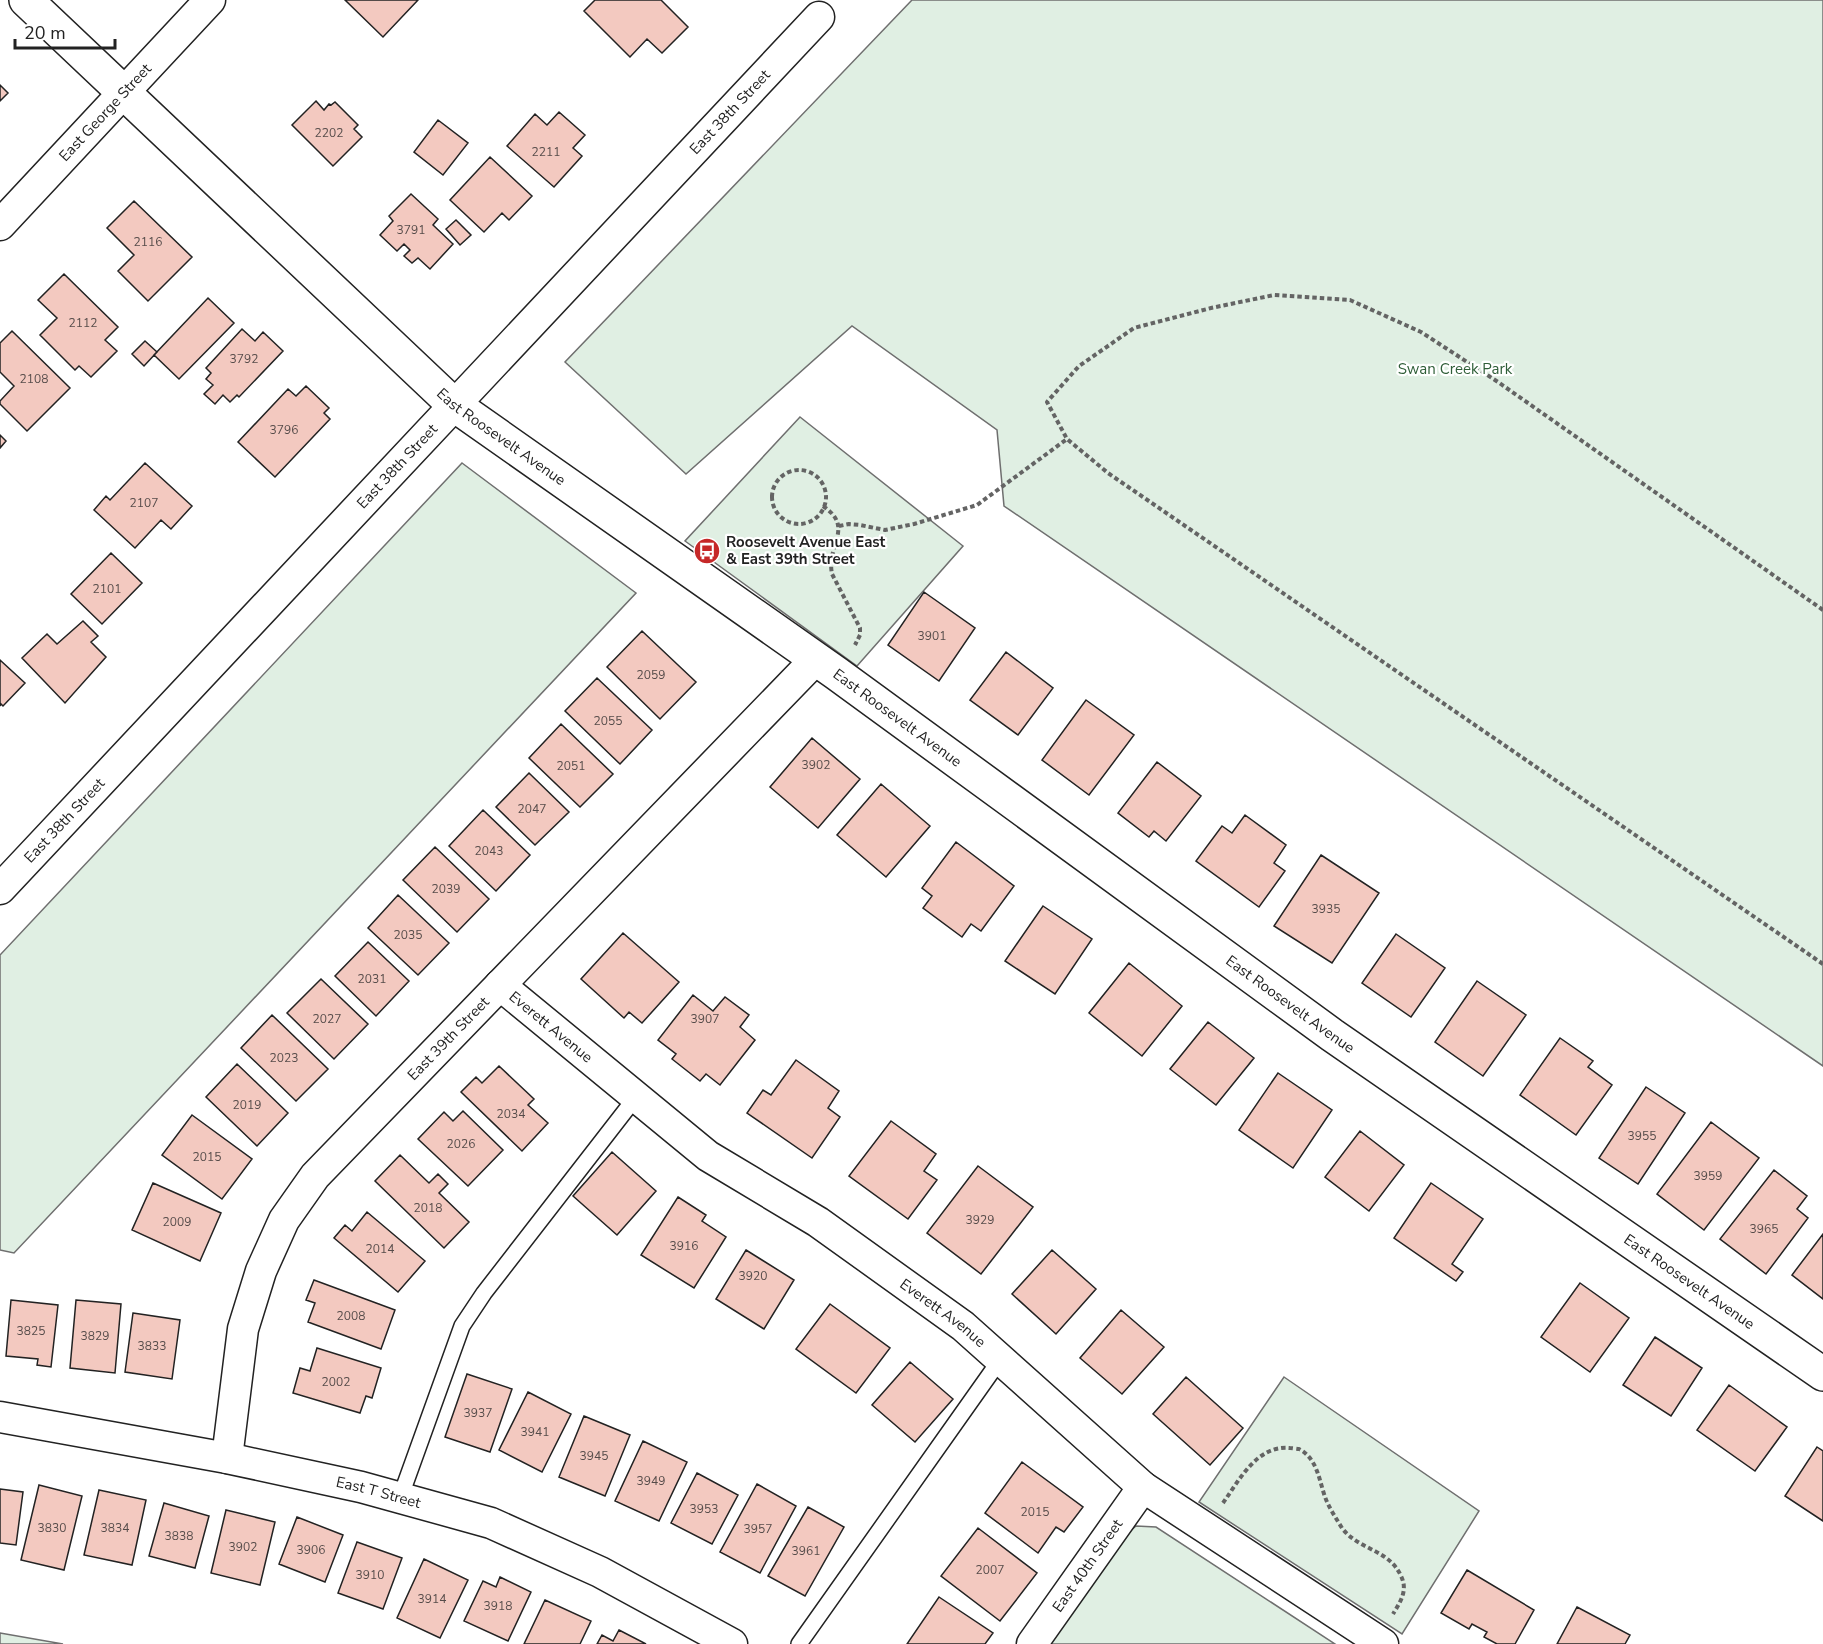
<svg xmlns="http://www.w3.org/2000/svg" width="1823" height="1644" font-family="'Nunito Sans',sans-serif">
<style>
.green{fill:#e0efe3;stroke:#6f6f6f;stroke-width:1.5}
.building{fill:#f3c9c0;stroke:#222;stroke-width:1.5}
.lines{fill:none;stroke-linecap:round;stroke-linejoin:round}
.lane-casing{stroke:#222;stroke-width:18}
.street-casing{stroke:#222;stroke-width:33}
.secondary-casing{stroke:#222;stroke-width:36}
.path{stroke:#646464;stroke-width:4;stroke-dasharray:4.5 3;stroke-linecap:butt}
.lane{stroke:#fff;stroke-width:15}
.street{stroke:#fff;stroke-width:30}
.secondary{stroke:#fff;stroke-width:33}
.labels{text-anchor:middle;stroke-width:4.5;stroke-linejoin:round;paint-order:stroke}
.number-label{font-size:12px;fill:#564c4a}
.street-label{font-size:15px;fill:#222;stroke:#fff}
.park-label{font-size:15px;fill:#2f5e38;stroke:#fff}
.poi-label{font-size:15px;font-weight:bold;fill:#222;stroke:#fff;text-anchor:start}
</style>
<rect width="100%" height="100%" fill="#fff"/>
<path class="green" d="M912,0H1823V1066L1004,506L997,430L852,326L686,474L565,362Z
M800,417L963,546L857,666L685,541Z
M462,463L636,593L14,1253L0,1250V955Z
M1284,1377L1479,1511L1402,1634L1199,1502Z
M1136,1526L1156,1527L1335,1644H1046L1123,1537Z
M0,1633L63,1644H0Z"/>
<path class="building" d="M345,0H418L383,37Z
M595,0H661L688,27L662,53L647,39L630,57L584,11Z
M0,85L8,93L0,101Z
M316,101L324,110L329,104L331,105L335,102L358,125L354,129L362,137L333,166L292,125Z
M559,112L585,135L573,148L582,156L554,187L507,146L535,114L547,125Z
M438,120L468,143L443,175L414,152Z
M490,157L532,196L509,220L502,213L484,232L450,200Z
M411,194L438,219L433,225L453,244L430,269L418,258L412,263L404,256L410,250L404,244L397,251L380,235L393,221L389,216Z
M134,201L192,257L148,301L118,271L134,255L107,228Z
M456,220L471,235L460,245L446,229Z
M64,274L118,327L105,340L117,351L91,377L79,366L75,370L40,335L57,318L38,300Z
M208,298L234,323L179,379L154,355Z
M242,329L255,341L263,332L283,351L239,397L237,395L230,402L223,395L215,404L204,394L213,385L206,379L211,373L206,368Z
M12,331L70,388L27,431L0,404V401L14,386L0,372V343Z
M145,341L157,352L144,366L132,354Z
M306,386L329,408L324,413L330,419L275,477L238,442L288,389L296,396Z
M0,435L6,441L0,448Z
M145,463L192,506L171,529L161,520L135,548L94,510L106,496L110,500Z
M111,553L142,583L102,624L71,594Z
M924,592L975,628L939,681L888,645Z
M83,621L98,636L91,642L106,657L65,703L22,658L47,634L57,644Z
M642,631L696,682L660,719L607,667Z
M1006,652L1053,688L1018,735L970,700Z
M0,660L25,683L3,706L1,704L0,706Z
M597,678L652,730L620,764L565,711Z
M1086,700L1134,735L1089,795L1042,760Z
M561,724L613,774L580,807L529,758Z
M812,738L860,779L818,828L770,787Z
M1157,762L1201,796L1166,841L1154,831L1149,837L1118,813Z
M529,773L569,812L535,845L496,807Z
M881,784L930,826L886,877L837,835Z
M483,810L530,855L496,891L449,846Z
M1245,815L1286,845L1274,863L1285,871L1259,907L1196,861L1222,826L1232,833Z
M956,842L1014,886L981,931L971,924L962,937L923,908L932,896L922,888Z
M435,847L489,899L457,932L403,880Z
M1321,855L1379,893L1332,963L1274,926Z
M398,895L449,943L418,975L368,928Z
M1043,906L1092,939L1055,994L1005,961Z
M623,933L679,982L642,1023L629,1012L624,1018L581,979Z
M1396,934L1445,968L1411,1017L1362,983Z
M368,942L409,981L376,1016L335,976Z
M1129,963L1182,1006L1142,1056L1089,1013Z
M321,979L368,1024L334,1059L287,1013Z
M1477,981L1526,1015L1483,1076L1435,1042Z
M693,995L713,1011L725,997L749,1015L740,1027L755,1040L720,1085L706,1074L700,1081L672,1059L676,1054L658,1040Z
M272,1015L328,1069L296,1101L241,1048Z
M1208,1022L1254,1058L1216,1105L1170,1069Z
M1560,1038L1593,1061L1588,1067L1612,1085L1576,1135L1520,1095Z
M796,1060L839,1091L828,1108L840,1117L812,1158L747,1113L763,1090L771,1095Z
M237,1064L288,1113L257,1146L206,1097Z
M499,1066L534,1099L528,1105L548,1123L522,1151L461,1092L476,1077L482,1083Z
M1278,1073L1332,1110L1293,1168L1239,1130Z
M1646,1087L1685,1113L1638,1184L1599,1158Z
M463,1111L503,1150L468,1186L418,1139L444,1112L453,1121Z
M192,1115L252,1159L222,1199L162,1155Z
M891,1121L936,1154L924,1171L937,1180L908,1219L849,1176Z
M1711,1122L1759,1158L1704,1230L1657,1194Z
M1360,1131L1404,1165L1369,1211L1325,1177Z
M612,1152L656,1191L617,1235L573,1196Z
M400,1155L429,1183L438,1174L448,1184L439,1193L469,1222L444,1248L375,1181Z
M978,1166L1033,1207L981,1274L927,1233Z
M1774,1170L1807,1196L1797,1209L1808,1218L1766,1274L1720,1239Z
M153,1183L221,1213L200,1261L132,1230Z
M1431,1183L1483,1219L1452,1264L1463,1272L1456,1281L1394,1238Z
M678,1197L706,1215L702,1221L726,1237L694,1288L641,1255Z
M367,1212L425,1261L398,1292L334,1238L345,1225L352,1231Z
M1823,1234V1299L1792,1275Z
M746,1250L794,1280L764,1329L716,1299Z
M1052,1250L1096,1289L1056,1334L1012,1294Z
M314,1280L395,1310L381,1349L308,1322L315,1303L306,1300Z
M1580,1283L1629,1318L1590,1372L1541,1337Z
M11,1300L58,1305L51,1367L37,1365L38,1359L6,1356Z
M76,1300L121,1304L115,1373L70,1368Z
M830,1304L890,1348L856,1393L796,1349Z
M1121,1310L1164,1347L1122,1394L1080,1358Z
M133,1313L180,1320L172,1379L125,1372Z
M1655,1337L1702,1368L1671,1416L1623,1385Z
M317,1348L381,1368L372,1398L366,1396L360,1413L293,1393L300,1368L310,1371Z
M910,1362L953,1399L915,1442L872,1405Z
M467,1374L512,1389L490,1452L445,1437Z
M1186,1377L1243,1428L1210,1465L1153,1414Z
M1729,1385L1787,1427L1755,1471L1697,1430Z
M528,1392L571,1414L542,1472L499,1450Z
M584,1416L630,1435L605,1496L559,1477Z
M643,1441L687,1462L659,1521L615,1501Z
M1817,1447L1823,1451V1521L1785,1496Z
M1022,1462L1083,1507L1064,1532L1056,1527L1038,1553L985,1513Z
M697,1473L738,1495L712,1544L671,1523Z
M757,1484L796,1506L760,1573L720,1552Z
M39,1485L82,1496L64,1570L21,1560Z
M0,1489L23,1492L16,1545L0,1543Z
M99,1490L146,1500L132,1565L84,1555Z
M164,1503L209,1516L195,1568L149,1556Z
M808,1507L844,1527L805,1596L768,1576Z
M226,1510L275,1522L260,1585L211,1573Z
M297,1517L343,1535L325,1582L279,1564Z
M978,1528L1037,1573L1000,1621L941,1576Z
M357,1542L402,1558L383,1609L338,1593Z
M424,1559L468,1580L440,1638L397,1618Z
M1467,1570L1534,1610L1515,1644H1497L1484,1637L1487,1632L1472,1624L1469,1629L1441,1613Z
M500,1577L531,1592L508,1641L464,1621L483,1581L496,1587Z
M939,1597L993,1633L985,1644H907Z
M545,1600L591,1621L580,1644H524Z
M1577,1607L1630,1635L1625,1644H1557Z
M619,1630L646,1644H597L602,1635L613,1641Z"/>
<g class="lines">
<defs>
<path id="lane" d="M400,1498L462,1326L484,1293L636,1097
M799,1644L1000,1360"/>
<g id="street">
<path id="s1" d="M0,225L210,0"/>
<path id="s2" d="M0,889L819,17"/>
<path id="s3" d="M500,985L708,1156L818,1222L963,1326L1143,1487L1383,1644"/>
<path id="s4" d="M0,1417L227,1458L361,1487L491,1523L600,1572L732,1644"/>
<path id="s5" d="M227,1458L243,1329L261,1271L284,1220L315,1176L816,659"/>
<path id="s6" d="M1032,1644L1143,1487"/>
</g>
<g id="secondary">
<path id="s7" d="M26,0L453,404L836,673L1332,1035L1823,1374"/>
</g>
</defs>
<use href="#lane" class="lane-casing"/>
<use href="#street" class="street-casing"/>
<use href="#secondary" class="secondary-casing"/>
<path class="path" d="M772 497a27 27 0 1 1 54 0a27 27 0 1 1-54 0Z
M823,506C855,528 826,544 832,574L860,628V635L855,645
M839,526L849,524L860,525L885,530L914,524L977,505L1067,439
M1823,610L1498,382L1421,332L1350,300L1274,295L1211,308L1134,328L1079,366L1047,402L1067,439L1108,473L1823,964
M1223,1503C1240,1479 1257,1445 1290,1448C1292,1448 1297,1449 1299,1449C1320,1460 1319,1486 1328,1504C1332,1512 1337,1520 1342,1528C1358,1550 1389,1549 1401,1576C1408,1590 1401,1601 1393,1614"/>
<use href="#lane" class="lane"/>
<use href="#street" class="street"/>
<use href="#secondary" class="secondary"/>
</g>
<defs>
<symbol id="bus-disc" viewBox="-11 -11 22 22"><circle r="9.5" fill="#c62828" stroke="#fff"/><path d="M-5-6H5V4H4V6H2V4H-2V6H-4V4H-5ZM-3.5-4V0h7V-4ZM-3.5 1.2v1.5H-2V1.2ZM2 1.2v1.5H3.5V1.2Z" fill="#fff"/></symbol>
</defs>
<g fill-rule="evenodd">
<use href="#bus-disc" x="692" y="536" width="30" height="30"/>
</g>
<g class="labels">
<g class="number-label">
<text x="329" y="137">2202</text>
<text x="546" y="156">2211</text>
<text x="411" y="234">3791</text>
<text x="148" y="246">2116</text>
<text x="83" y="327">2112</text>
<text x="244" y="363">3792</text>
<text x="34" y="383">2108</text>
<text x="284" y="434">3796</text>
<text x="144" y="507">2107</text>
<text x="107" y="593">2101</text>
<text x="932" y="640">3901</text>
<text x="651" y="679">2059</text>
<text x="608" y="725">2055</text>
<text x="816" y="769">3902</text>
<text x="571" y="770">2051</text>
<text x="532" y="813">2047</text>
<text x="489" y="855">2043</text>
<text x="446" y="893">2039</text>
<text x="1326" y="913">3935</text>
<text x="408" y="939">2035</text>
<text x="372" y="983">2031</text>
<text x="327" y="1023">2027</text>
<text x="705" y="1023">3907</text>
<text x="284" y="1062">2023</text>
<text x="247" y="1109">2019</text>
<text x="511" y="1118">2034</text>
<text x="1642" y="1140">3955</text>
<text x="461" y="1148">2026</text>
<text x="207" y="1161">2015</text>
<text x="1708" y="1180">3959</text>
<text x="428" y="1212">2018</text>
<text x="980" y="1224">3929</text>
<text x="177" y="1226">2009</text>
<text x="1764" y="1233">3965</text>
<text x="684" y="1250">3916</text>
<text x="380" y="1253">2014</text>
<text x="753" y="1280">3920</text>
<text x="351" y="1320">2008</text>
<text x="31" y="1335">3825</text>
<text x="95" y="1340">3829</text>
<text x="152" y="1350">3833</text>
<text x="336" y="1386">2002</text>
<text x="478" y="1417">3937</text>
<text x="535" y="1436">3941</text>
<text x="594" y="1460">3945</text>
<text x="651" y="1485">3949</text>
<text x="704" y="1513">3953</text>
<text x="1035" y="1516">2015</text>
<text x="52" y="1532">3830</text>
<text x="115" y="1532">3834</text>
<text x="758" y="1533">3957</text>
<text x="179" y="1540">3838</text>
<text x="243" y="1551">3902</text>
<text x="311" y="1554">3906</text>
<text x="806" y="1555">3961</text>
<text x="990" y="1574">2007</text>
<text x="370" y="1579">3910</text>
<text x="432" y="1603">3914</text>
<text x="498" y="1610">3918</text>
</g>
<g class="street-label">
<text dy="5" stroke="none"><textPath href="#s2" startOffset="1066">East 38th Street</textPath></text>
<text dy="5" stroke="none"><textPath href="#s1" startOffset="154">East George Street</textPath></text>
<text dy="5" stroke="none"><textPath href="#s7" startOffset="646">East Roosevelt Avenue</textPath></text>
<text dy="5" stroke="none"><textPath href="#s2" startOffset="580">East 38th Street</textPath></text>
<text dy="5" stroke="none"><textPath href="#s7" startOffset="1132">East Roosevelt Avenue</textPath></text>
<text dy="5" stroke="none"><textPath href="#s2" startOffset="94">East 38th Street</textPath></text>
<text dy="5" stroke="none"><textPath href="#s7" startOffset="1618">East Roosevelt Avenue</textPath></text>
<text dy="5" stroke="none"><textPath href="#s3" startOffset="66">Everett Avenue</textPath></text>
<text dy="5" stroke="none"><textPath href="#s5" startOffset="492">East 39th Street</textPath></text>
<text dy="5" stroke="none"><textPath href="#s7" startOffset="2104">East Roosevelt Avenue</textPath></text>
<text dy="5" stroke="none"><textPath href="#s3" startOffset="552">Everett Avenue</textPath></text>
<text dy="5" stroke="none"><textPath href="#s4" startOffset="386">East T Street</textPath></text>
<text dy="5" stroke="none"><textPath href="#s6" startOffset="96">East 40th Street</textPath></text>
</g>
<g class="park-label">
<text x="1455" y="374">Swan Creek Park</text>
</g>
<g class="poi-label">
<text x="726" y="547">Roosevelt Avenue East<tspan x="726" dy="17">&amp; East 39th Street</tspan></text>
</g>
</g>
<path d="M15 39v9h100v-9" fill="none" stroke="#222222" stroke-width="3"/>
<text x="24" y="39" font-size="18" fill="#222222" stroke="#ffffff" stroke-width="4.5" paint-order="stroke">20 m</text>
</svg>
